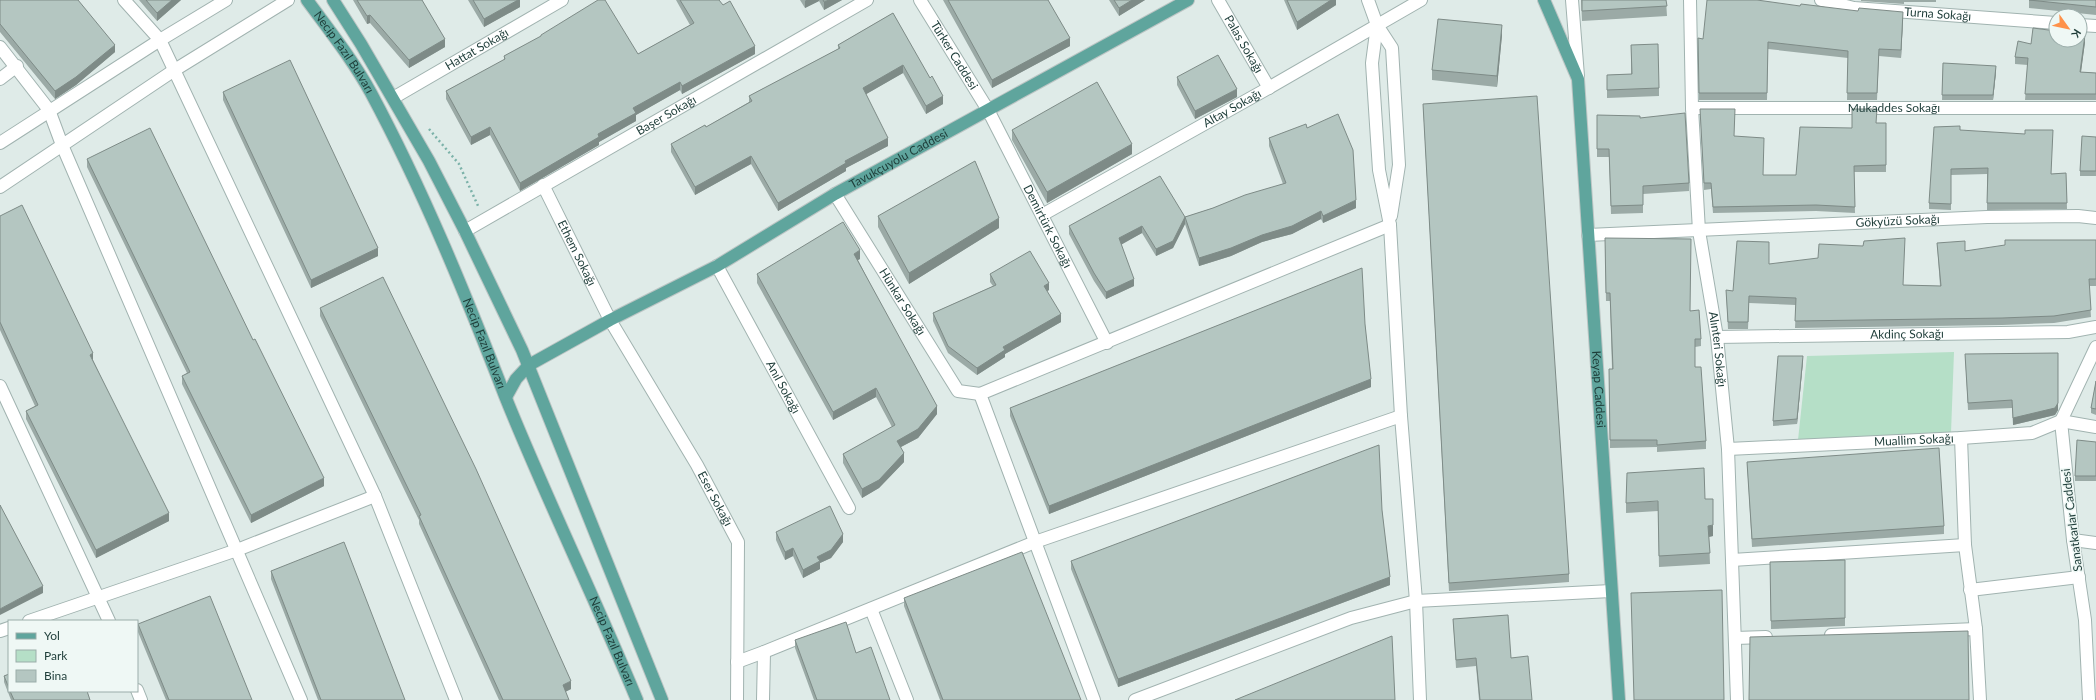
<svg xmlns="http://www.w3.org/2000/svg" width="2096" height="700" font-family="Lato,sans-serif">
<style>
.green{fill:#b5dfc7}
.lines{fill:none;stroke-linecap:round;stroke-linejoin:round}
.minor-casing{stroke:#a1b3b0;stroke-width:14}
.major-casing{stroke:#bcc5c4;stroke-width:14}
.path{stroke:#7cb2a9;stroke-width:2.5;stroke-dasharray:2 3;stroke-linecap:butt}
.minor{stroke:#fff;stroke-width:12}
.major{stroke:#5fa59d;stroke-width:12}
.wall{fill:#9baaa6}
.shaded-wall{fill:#7e8b87}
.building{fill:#b4c6c1;stroke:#7e8b87}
.labels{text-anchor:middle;stroke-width:3;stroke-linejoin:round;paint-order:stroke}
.street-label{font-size:12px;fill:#1e3d39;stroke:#eff8f5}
</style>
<rect width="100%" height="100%" fill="#dfebe8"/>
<path class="green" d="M1954,352L1951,433L1798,440L1807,356Z"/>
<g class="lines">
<defs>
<g id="minor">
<path d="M124,0L160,40L375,496L456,700"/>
<path id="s1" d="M920,0L988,110L1107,343"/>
<path id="s2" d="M1218,0L1269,88"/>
<path d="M1368,0L1377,25L1392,48L1399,165L1391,216"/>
<path d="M1572,0L1578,76"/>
<path id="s3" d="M1690,0L1692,108L1699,231L1717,337L1728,449L1737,700"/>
<path id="s4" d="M1821,0L1854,8L2056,23"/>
<path d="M1377,25L1372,63L1379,170L1390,225L1401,416L1416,601L1420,700"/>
<path d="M2080,25L2096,26"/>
<path d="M0,47L49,110L62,145L301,700"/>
<path d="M0,79L17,66"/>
<path id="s5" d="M393,98L562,0"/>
<path id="s6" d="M1692,108H2096"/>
<path d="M0,143L160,40L226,0"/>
<path id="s7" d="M543,185L610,320L697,465L738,542L737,700"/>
<path d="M0,187L173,71L288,0"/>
<path id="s8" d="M835,194L958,391L980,394"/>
<path id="s9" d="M1042,215L1265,90L1421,0"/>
<path id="s10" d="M465,231L867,0"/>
<path id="s11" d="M1588,235L1987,217L2078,216L2096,218"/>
<path id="s12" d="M717,266L849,508"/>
<path id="s13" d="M1717,337L2068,332L2096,327"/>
<path d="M0,386L109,621"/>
<path d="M1961,438L1965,545L1976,629L1980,700"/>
<path id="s14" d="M1728,449L1961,438L2032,433L2061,421L2096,427"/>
<path d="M2073,540L2096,543"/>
<path d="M1732,560L1965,545"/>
<path d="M1970,590L2079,577"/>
<path d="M871,609L907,700"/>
<path d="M29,621L237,550L375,496"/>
<path d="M0,631L9,628"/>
<path d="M1831,635L1976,629"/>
<path d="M1735,638L1766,637"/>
<path d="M737,662L764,652L1035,542L1401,416"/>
<path d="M137,690L141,700"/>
<path d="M763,700L764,652"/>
<path d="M1094,700L980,394L1390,225"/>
<path d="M1135,700L1351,618L1416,601L1611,591"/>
<path d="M2089,700L2085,620L2073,540L2061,421L2096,347"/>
</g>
<g id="major">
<path id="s15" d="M307,0C329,30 353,60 371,93C423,190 465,293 505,396C546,498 595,598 637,700"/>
<path d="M333,0L361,44L429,161L465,231L522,350L662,700"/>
<path id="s16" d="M1544,0L1578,79L1619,700"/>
<path id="s17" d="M506,397L516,379L529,365L610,320L717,266L835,194L1188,0"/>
</g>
</defs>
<use href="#minor" class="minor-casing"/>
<use href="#major" class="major-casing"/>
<path class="path" d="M429,129L459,164L479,208"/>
<use href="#minor" class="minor"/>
<use href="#major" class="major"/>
</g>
<path class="wall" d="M0,0L115,52L76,85L55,99L0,32Z
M139,0H181L157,21Z
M353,0H422L445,47L409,68L370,23L367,24Z
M468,0H520V7L484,27Z
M676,0H719L755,54L682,94L680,90L636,115V121L599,142V145L520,191L490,135L471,145L446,99V91L504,60V56L541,37V35L638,54L690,25Z
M800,0H842L824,10L819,1L805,8Z
M943,0H1048L1070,46L992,88Z
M1109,0H1145L1119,16Z
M1284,0H1336V5L1297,30Z
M1581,0H1666L1667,16L1582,21Z
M1861,0H1936V2H1904V4L1861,1Z
M2029,0H2096V15L2029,8Z
M1800,6L1903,19L1901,58L1879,56L1877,100H1847L1848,58L1768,49L1767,100H1699L1698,38L1703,39Z
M893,13L943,104L926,114L903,73L866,94L888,146L846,168V171L778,211L751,164L695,195L671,152V144L706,127L749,102V96L838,49V45Z
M1502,35L1497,87L1432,80V70Z
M2085,42L2081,72L2096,73V100H2025L2028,65L2015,64V57L2031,44Z
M1631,45L1659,88V96L1607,98V75L1631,74Z
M1943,63L1996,72L1993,100H1942Z
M1177,77L1237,97L1195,119L1177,85Z
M223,92L378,256L311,288L223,100Z
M1423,104L1569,574V582L1449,591Z
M1700,109L1734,136L1763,175H1796L1852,128L1877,123H1886V172H1854L1855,213L1816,211L1713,213L1711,189L1704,190Z
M1597,115L1640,118L1689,183V191L1643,194V213L1611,214L1609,157H1597Z
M1307,128L1356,208L1323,223L1321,219L1292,234L1262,242L1231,256L1199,266L1185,224L1173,248L1156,256L1142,233L1121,244L1134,286L1106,299L1094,281L1069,234V226L1185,217L1213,208L1283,184L1269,146V138Z
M1012,130L1132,154L1047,203L1012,140Z
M1960,130L2051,174L2066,173L2067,209L1987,210V174L1951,175V210L1929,209V203Z
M2096,137V176H2080V171Z
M87,159L324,486L251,523L182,384V376L187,373L87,167Z
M0,216L93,360L169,521L96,558L26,419V411L35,406L0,330Z
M878,216L999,228L909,284L878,227Z
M2096,240V286H2089L2091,317L2054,323L2002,325L1795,328L1796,305L1749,303L1748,329H1728L1726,290L1733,291L1769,264L1903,285L1940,286L1937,243L1965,251Z
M1605,245L1691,311L1701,339V346L1695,347V367L1706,441V449L1657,452V447L1610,448L1609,369H1612L1610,301H1606Z
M860,259L858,260L937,414L918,438L901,447L904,462L879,488L862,498L843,463V454L892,427L876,397L833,420L757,283V274Z
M990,274L1049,290L1047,291L1061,322L1005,354V357L977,375L948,353L933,321V313L993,286L990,282Z
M320,308L571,689L565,692L569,700H499L419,524V520L320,316Z
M1365,324L1371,387L1049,514L1010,416V408Z
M1965,354L2058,410L2055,415L2013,425L2012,408L1968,410Z
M1803,361L1797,424L1773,426V421Z
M2096,381V415L2091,413V408Z
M2096,442V481H2075V476Z
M1747,462L1944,526V534L1752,547Z
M1705,499L1713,536L1709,537L1710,564L1659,567L1658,511L1626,513V503Z
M1382,510L1390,585L1118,687L1071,569V561Z
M776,532L843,542L831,558L820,563V569L803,578L793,556L785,560L776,540Z
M1845,560V626L1771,629L1770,562Z
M271,571L405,700H318L271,579Z
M904,598L1081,700H940L904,606Z
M1453,619L1532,700H1479L1476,666L1456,668Z
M138,624L252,700H166L138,632Z
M795,640L856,653L890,700H814L795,648Z
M9,674V691H87L90,700H11L4,682V676Z"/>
<path class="shaded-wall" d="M172,0H181L157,21V13Z
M518,0H520V7L484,27V19Z
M806,0H819V1L805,8V1Z
M829,0H842L824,10V2Z
M1132,0H1145L1119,16V8Z
M1331,0H1336V5L1297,30V22Z
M1903,12V19L1901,58V50Z
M370,15V23L367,24V16Z
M1502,25V35L1497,87V76Z
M2085,35V42L2080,79V72Z
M1070,38V46L992,88V80Z
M445,39V47L409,68V60Z
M115,45V52L76,85L55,99V91Z
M755,46V54L682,94V86Z
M903,65V73L863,96V88Z
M1996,66V72L1993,100V95Z
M680,82V90L636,115V121L599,142V145L520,191V183L598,134L633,108Z
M1237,89V97L1195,119V111Z
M943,96V104L926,114V106Z
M490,127V135L471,145V137Z
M888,138V146L846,168V171L778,211V203L845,161Z
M1132,144V154L1047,203V192Z
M751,156V164L695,195V187Z
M1356,200V208L1323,223V216Z
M1321,211V219L1292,234L1262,242L1231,256L1199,266V258Z
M1185,217V224L1173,248L1156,256V249Z
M999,218V228L909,284V273Z
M1142,226V233L1119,246V238Z
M378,248V256L311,288V280Z
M860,250V259L854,262V254Z
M1134,279V286L1106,299V292Z
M1049,283V290L1044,293V286Z
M1061,314V322L1005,354V357L977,375V368L1003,347Z
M93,353V361L90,355Z
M1803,356V361L1797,424V419Z
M1371,379V387L1049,514V506Z
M876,388V397L833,420V412Z
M2058,403V410L2055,415L2013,425V418Z
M937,406V414L918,438L897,449V441Z
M904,453V462L879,488L862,498V489Z
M324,478V486L251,523V515Z
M169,513V521L96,558V550Z
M1713,525V536L1708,537V526Z
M843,534V542L831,558L820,563V569L803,578V570Z
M793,548V556L785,560V552Z
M1390,577V585L1118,687V679Z
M43,586V593L0,615V609Z
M571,681V689L563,693V685Z"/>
<path class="building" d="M0,0H78L115,45L76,77L55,91L0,24Z
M146,0H172L157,13Z
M357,0H422L445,39L409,60L370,15L367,16Z
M473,0H518L484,19Z
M598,0H605L638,54L694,23L680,0H719L723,5L730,1L755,46L682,86L680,82L633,108L636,113L598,134L599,137L520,183L490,127L471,137L446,91L505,59L504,56L541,36V35Z
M823,0H829L824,2Z
M948,0H1048L1070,38L992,80Z
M1114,0H1132L1119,8Z
M1287,0H1331L1297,22Z
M1582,0H1666L1667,6L1582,11Z
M1707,0H1757L1800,6L1801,4L1858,11L1859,8L1903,12L1901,50L1879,49L1877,93H1847L1848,51L1768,42L1767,93H1699L1698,38L1703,39Z
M2029,0H2096V7Z
M893,13L930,78L932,76L943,96L926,106L903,65L863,88L888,138L845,161L846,163L778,203L751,156L695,187L671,144L705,125L706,127L752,101L749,96L840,48L838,45Z
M1438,19L1502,25L1497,76L1432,70Z
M2033,28L2056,31V40H2080V35H2085L2080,72L2096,73V94H2025L2028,58L2015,57L2018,41L2031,44Z
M1658,44L1659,88L1607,90V75L1632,74L1631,45Z
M1218,55L1237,89L1195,111L1177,77Z
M290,60L378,248L311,280L223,92Z
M1943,63L1996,66L1993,95H1942Z
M1097,82L1132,144L1047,192L1012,130Z
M1537,96L1569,574L1449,583L1423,104Z
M1700,109H1735L1734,136L1764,138L1763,175H1796L1800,127L1852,128V109H1877L1876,123H1886V165L1854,166L1855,207L1816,205L1713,207L1711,183H1704Z
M1685,113L1689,183L1643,186V205L1611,206L1609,149H1597V115L1640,116V118Z
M1338,114L1353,150L1356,200L1323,216L1321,211L1292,226L1262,235L1231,248L1199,258L1185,217L1213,208L1245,195L1286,183L1269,138L1306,124L1307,128Z
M1960,126V130L2025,134V130H2053L2051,174L2066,173L2067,203H1987L1988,168L1951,169V204L1929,203L1934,127Z
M150,128L253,340L255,339L324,478L251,515L182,376L190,372L87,159Z
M2082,136L2096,137V171H2080Z
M975,161L999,218L909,273L878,216Z
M1160,176L1185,217L1173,241L1156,249L1142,226L1119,238L1134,279L1106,292L1094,273L1069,226Z
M22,205L93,353L90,355L169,513L96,550L26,411L38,405L0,322V216Z
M843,222L860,250L854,254L937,406L918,429L897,441L904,453L879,480L862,489L843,454L895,425L876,388L833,412L757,274Z
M1605,238L1691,239L1690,311L1699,310L1701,339H1695V367H1701L1706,441L1657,445V440H1610L1609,369H1613L1610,293H1606Z
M1905,238L1903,285L1941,286L1937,243L1965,241V251L2005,245V240H2096V279H2089L2091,310L2054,316L2002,318L1795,321L1796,298L1749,296L1748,322H1728L1726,290L1733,291L1737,241L1769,242V264L1818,258L1819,244L1863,246L1864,241Z
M1030,251L1049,283L1044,286L1061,314L1003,347L1005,350L977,368L948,346L933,313L996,285L990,274Z
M1362,268L1365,324L1371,379L1049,506L1010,408Z
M383,277L476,469L571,681L563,685L569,700H503L419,516L421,515L320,308Z
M2058,353V403L2055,408L2013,418L2012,400L1968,403L1965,354Z
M1778,356H1803L1797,419L1773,421Z
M2096,381V409L2091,408Z
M2077,440L2096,442V476H2075Z
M1379,445L1382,510L1390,577L1118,679L1071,561Z
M1939,448L1944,526L1752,539L1747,462Z
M1704,468L1705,499H1713V525L1708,526L1710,553L1659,556L1658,501L1626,503L1627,473Z
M0,505L43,586L0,609Z
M830,506L843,534L831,550L817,557L820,561L803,570L793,548L785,552L776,532Z
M344,542L405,700H321L271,571Z
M1022,552L1081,700H943L904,598Z
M1845,560V618L1771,621L1770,562Z
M1722,590L1724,700H1634L1631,593Z
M210,596L252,700H169L138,624Z
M1508,615L1511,658L1528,656L1532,700H1480L1476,658L1456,660L1453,619Z
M846,622L856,653L871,647L890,700H817L795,640Z
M1968,631L1969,700H1749L1750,637Z
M1392,636L1395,700H1235Z
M9,674V688L4,676Z
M10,691H87L90,700H14Z"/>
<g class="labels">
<g class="street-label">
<text dy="4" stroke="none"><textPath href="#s4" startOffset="118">Turna Sokağı</textPath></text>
<text dy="4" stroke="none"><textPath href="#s2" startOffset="51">Palas Sokağı</textPath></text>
<text dy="4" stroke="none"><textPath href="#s5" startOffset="97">Hattat Sokağı</textPath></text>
<text dy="4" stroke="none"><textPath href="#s15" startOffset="64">Necip Fazıl Bulvarı</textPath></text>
<text dy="4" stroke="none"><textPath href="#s1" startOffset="65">Türker Caddesi</textPath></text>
<text dy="4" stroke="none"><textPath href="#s6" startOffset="202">Mukaddes Sokağı</textPath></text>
<text dy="4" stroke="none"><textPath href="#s9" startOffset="218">Altay Sokağı</textPath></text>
<text dy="4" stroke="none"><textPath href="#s10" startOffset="232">Başer Sokağı</textPath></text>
<text dy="4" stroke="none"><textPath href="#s17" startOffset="463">Tavukçuyolu Caddesi</textPath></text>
<text dy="4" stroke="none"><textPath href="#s11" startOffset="310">Gökyüzü Sokağı</textPath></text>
<text dy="4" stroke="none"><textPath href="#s1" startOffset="260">Demirtürk Sokağı</textPath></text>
<text dy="4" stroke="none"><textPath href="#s7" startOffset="76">Ethem Sokağı</textPath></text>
<text dy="4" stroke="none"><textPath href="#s8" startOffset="127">Hünkar Sokağı</textPath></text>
<text dy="4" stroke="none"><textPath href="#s13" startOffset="190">Akdinç Sokağı</textPath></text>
<text dy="4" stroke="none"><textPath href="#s15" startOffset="388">Necip Fazıl Bulvarı</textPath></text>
<text dy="4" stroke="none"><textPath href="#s3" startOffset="351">Alınteri Sokağı</textPath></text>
<text dy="4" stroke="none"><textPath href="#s12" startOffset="138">Anıl Sokağı</textPath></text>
<text dy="4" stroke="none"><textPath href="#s16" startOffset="397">Keyap Caddesi</textPath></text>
<text dy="4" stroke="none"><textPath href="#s14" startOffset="186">Muallim Sokağı</textPath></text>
<text dy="4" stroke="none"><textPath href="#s7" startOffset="358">Eser Sokağı</textPath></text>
<text transform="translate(2072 520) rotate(-97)" y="4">Sanatkarlar Caddesi</text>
<text dy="4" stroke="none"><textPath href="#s15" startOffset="712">Necip Fazıl Bulvarı</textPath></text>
</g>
</g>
<rect x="8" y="620" width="130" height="72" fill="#eff8f5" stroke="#9badaa"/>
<rect x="16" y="633" width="20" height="6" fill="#5fa59d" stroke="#9badaa"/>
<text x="44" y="640" font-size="12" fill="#1e3d39">Yol</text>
<rect x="16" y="650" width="20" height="12" fill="#b5dfc7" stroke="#9badaa"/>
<text x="44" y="660" font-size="12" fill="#1e3d39">Park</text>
<rect x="16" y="670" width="20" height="12" fill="#b4c6c1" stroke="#9badaa"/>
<text x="44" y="680" font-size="12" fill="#1e3d39">Bina</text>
<g transform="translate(2068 28) rotate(123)"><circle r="19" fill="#eff8f5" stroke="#9badaa"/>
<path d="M0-3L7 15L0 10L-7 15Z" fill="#fe914a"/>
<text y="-6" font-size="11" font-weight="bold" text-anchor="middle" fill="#1e3d39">K</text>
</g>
</svg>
